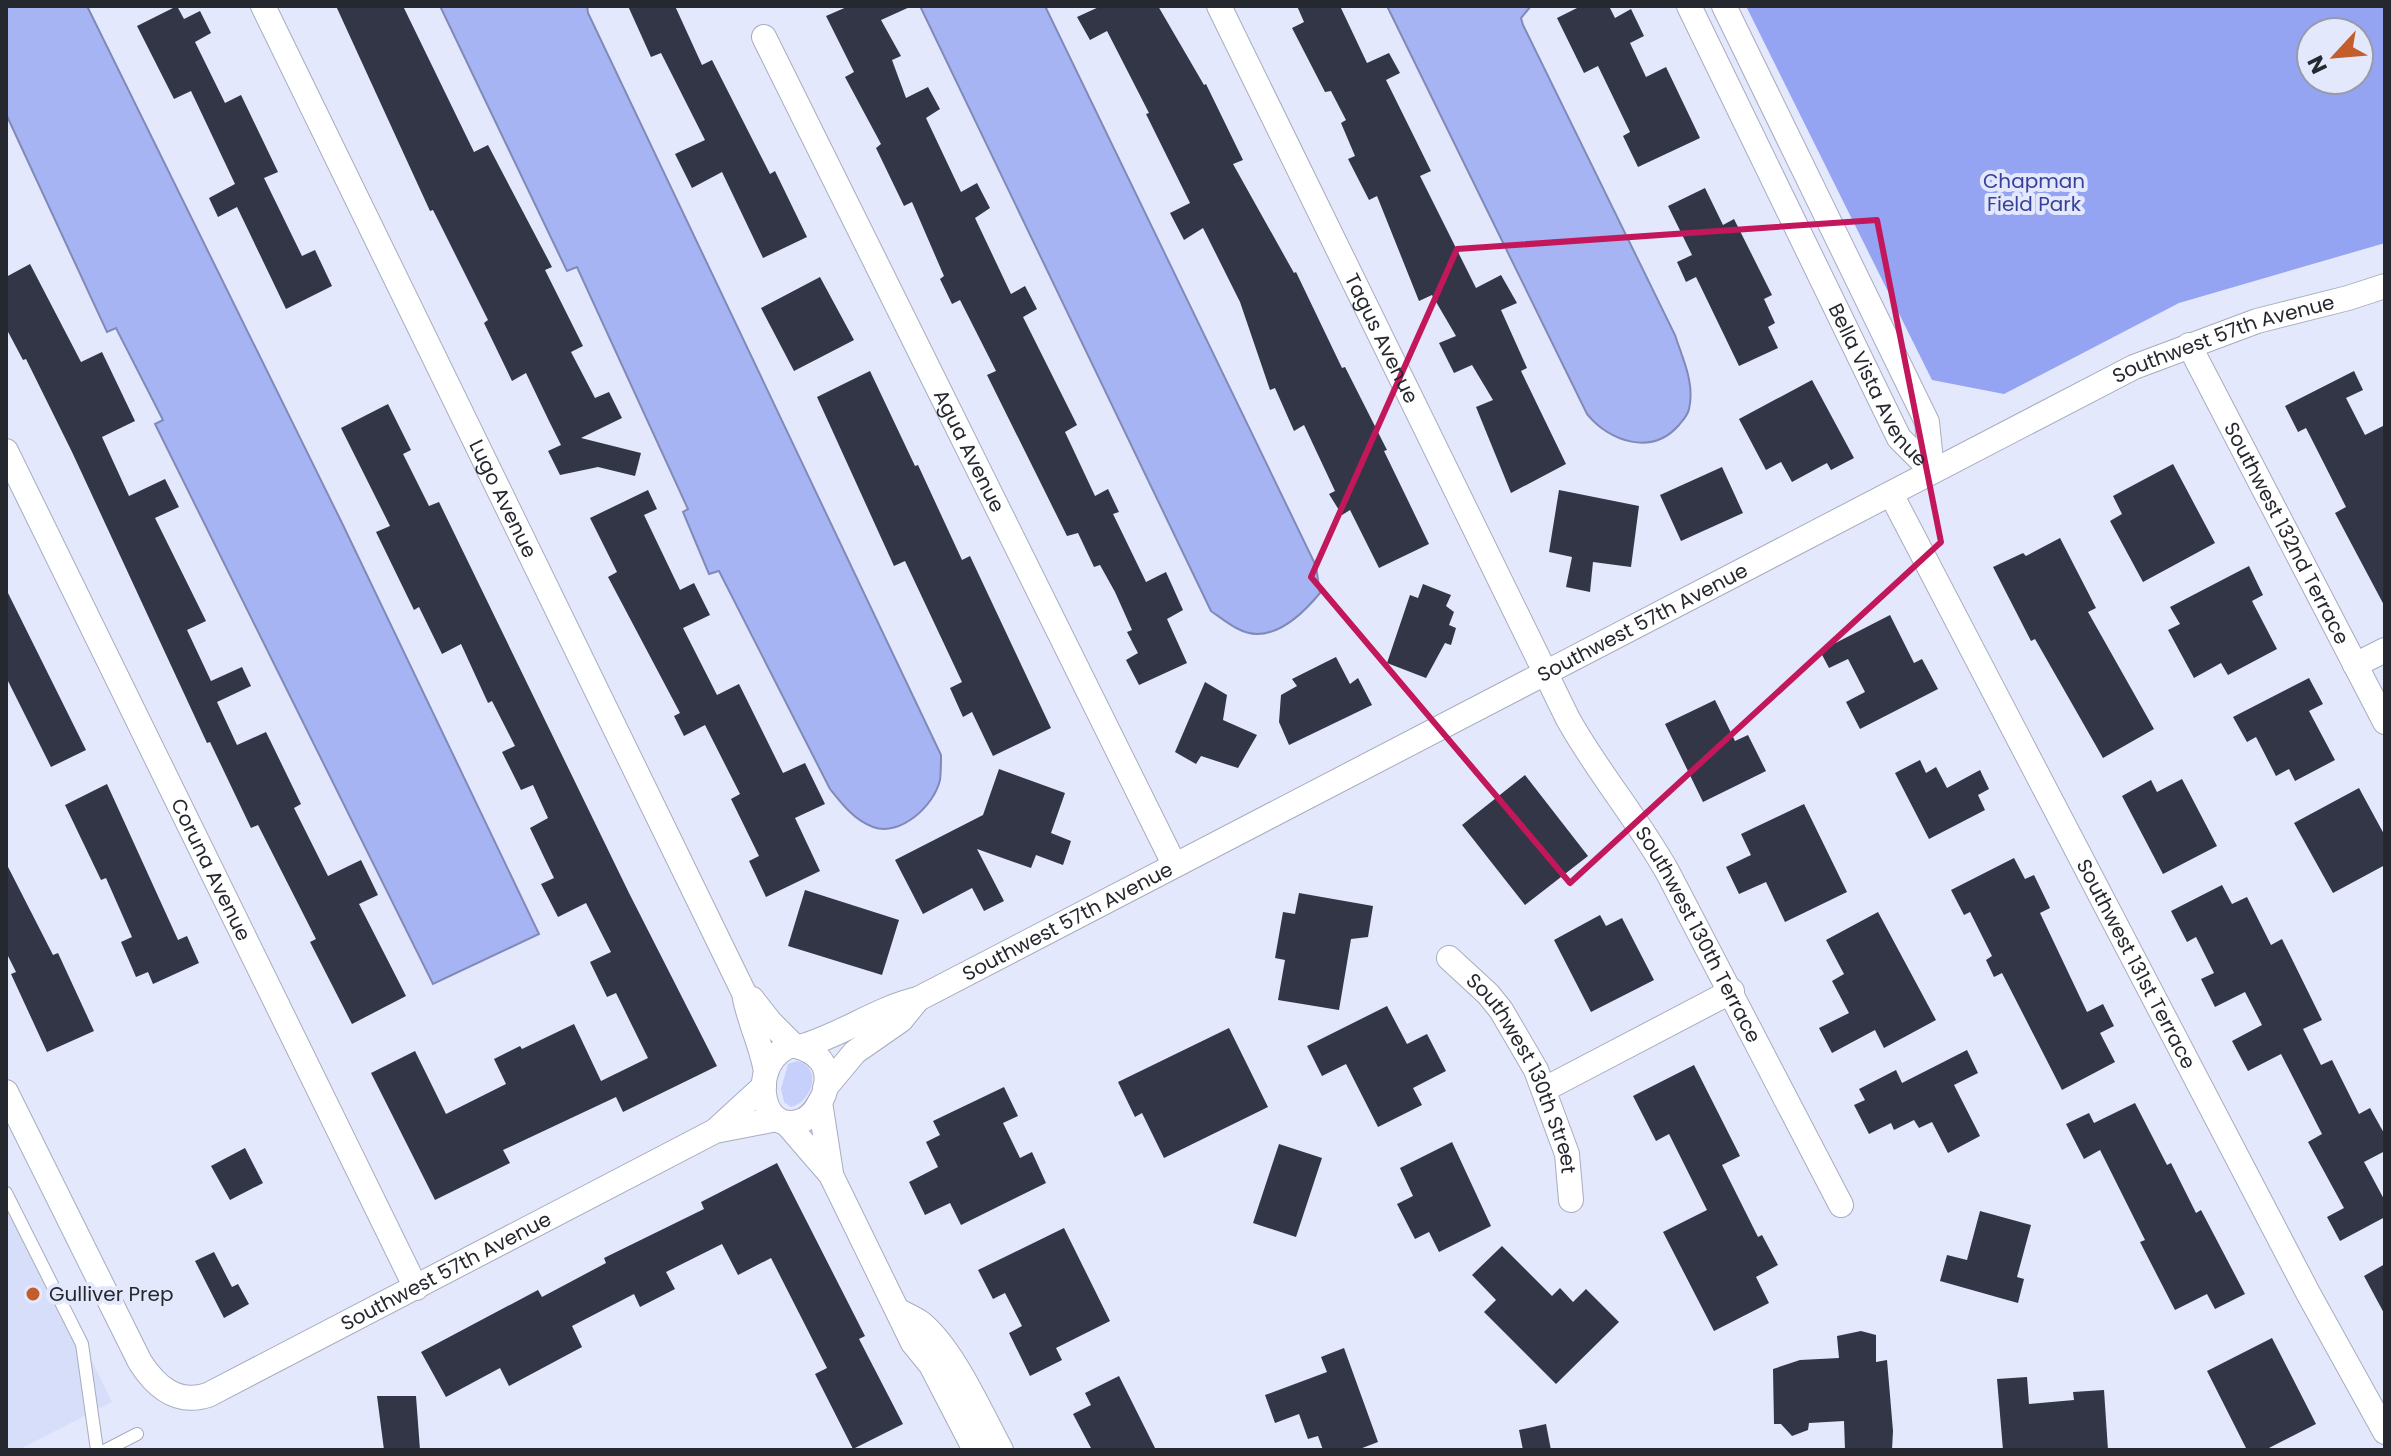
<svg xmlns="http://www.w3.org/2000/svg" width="2391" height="1456" font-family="Poppins,sans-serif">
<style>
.built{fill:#d7def9}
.green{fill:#c6d0fa}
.forest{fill:#94a4f2;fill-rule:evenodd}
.water{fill:#a6b4f3;stroke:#808ab8;stroke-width:2}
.building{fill:#333646}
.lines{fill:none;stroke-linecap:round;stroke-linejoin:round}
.lane-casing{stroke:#a8acbf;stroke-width:14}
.street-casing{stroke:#a8acbf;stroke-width:26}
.lane{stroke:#fff;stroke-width:12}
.street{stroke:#fff;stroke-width:24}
.marked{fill:none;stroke:#c2185b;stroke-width:6;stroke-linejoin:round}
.poi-dot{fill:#c35e2c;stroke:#e3e8fc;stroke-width:3}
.labels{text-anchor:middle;stroke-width:8;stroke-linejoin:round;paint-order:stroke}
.park-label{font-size:20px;fill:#38419a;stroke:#e3e8fc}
.street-label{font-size:20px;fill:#26282f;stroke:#e3e8fc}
.poi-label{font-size:20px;fill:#26282f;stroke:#e3e8fc;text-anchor:start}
</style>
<rect width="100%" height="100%" fill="#e3e8fc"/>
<path class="built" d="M6,1187L112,1402L18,1450H6Z"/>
<path class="green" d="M797,1061C823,1067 812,1102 791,1107L784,1102L781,1089L788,1064Z"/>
<path class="forest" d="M1746,6H2385V243L2179,303L2004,394L1932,380ZM2311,32H2359V80H2311Z"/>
<path class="water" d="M6,6H87L342,523L539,934L433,984L155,424L163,420L116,328L107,332L6,114Z
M440,6H587L588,13L941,755C941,763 941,772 940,780C934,806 900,837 873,827C854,820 842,804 830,789L719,571L709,574L683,512L688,509L577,267L567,271Z
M920,6H1045L1316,566L1320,593C1306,610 1282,634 1257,634C1240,634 1224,620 1211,611Z
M1387,6H1531L1521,18L1523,25L1675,335C1683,360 1695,383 1689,409C1688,415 1683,420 1679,425C1652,456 1610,442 1587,414Z"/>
<path class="building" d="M177,6L184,19L200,11L211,33L195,42L225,103L241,95L278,172L264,178L302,256L315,250L332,286L286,309L237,207L218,217L209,198L235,184L191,91L174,99L137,26Z
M336,6H403L474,152L488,145L552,267L545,270L583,346L571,352L595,398L609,392L622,418L581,438L641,453L635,476L598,467L560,475L548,451L561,445L549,421L526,373L512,381L484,323L488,320L433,210L430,211Z
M628,6H675L702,65L712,60L770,174L775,171L807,237L763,258L722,172L692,188L675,154L705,140L661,53L651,57Z
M849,6H912L881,20L901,56L892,60L906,98L928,87L940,109L926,118L961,192L977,183L990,208L975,218L1011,294L1025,286L1037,309L1023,317L1077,425L1065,432L1095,496L1108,489L1119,512L1113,514L1146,582L1166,572L1183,610L1167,619L1187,663L1139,685L1126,660L1138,653L1127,632L1132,630L1115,592L1100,565L1094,567L1078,533L1067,536L987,375L996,371L960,300L952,304L940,279L944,276L912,202L904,206L876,148L881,144L845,77L854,72L826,16Z
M1101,6H1158L1204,85L1206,84L1243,160L1233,164L1294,273L1296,272L1342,368L1345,367L1387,450L1384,451L1429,544L1379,568L1350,510L1342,515L1329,494L1335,491L1304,425L1294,431L1275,388L1270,390L1240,302L1203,228L1184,240L1170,213L1190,203L1146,114L1149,113L1107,31L1090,40L1077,17Z
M1297,6H1340L1367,63L1389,53L1400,73L1386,80L1431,171L1420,176L1476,288L1501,275L1517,303L1501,310L1527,368L1521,371L1566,464L1511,493L1476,407L1493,400L1472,365L1454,373L1439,343L1456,336L1432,295L1419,301L1377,196L1369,200L1348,159L1355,156L1341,123L1346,120L1331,91L1325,92L1292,28L1304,22Z
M1581,6H1609L1615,18L1631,9L1644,36L1630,43L1646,77L1666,67L1700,138L1638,167L1623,136L1630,132L1598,66L1584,73L1557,18Z
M1705,188L1723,225L1734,219L1772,295L1764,299L1775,323L1768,327L1778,348L1739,366L1696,277L1686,282L1677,262L1692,255L1668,206Z
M30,264L81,362L102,352L135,421L102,437L129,496L165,479L179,507L155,518L206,621L187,630L211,681L242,667L251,686L217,702L237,745L266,732L301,804L294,808L328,876L361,860L378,895L359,904L406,996L352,1024L310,942L316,939L258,825L251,828L210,742L207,743L72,452L26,359L23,360L6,328V277Z
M820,277L854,340L794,371L761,308Z
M870,371L915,466L918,465L962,560L970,556L1051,728L993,756L972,712L963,717L950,688L962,682L905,561L894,566L817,397Z
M2354,371L2363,390L2346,398L2365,435L2385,425V607L2335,513L2346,507L2306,428L2298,432L2285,406Z
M1812,380L1854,458L1831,470L1827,463L1792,482L1781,462L1766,470L1739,419Z
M388,404L411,450L403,454L429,506L439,502L629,893L717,1066L623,1112L616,1097L503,1150L510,1163L435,1200L371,1073L415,1051L446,1114L506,1084L494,1059L520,1046L522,1049L574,1024L601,1081L648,1058L616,993L607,997L590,962L611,952L586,903L558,917L541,884L554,878L530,828L548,818L533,785L521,790L502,752L515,746L492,701L488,703L461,644L442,654L419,607L414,610L376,532L390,526L341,428Z
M2173,464L2215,543L2143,582L2110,521L2122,514L2113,496Z
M1722,467L1743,513L1681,541L1660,495Z
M648,490L657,509L644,515L680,590L694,583L710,615L683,628L717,695L739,684L783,773L805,763L825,804L795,818L820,871L766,897L749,861L759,856L731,799L740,794L705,725L684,736L674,716L680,713L608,577L617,572L590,518Z
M1559,490L1639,506L1631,567L1593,562L1590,592L1566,587L1572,557L1549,552Z
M2060,538L2096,608L2088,612L2154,729L2103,758L2035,639L2031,641L1993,567L2023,553L2026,556Z
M2249,566L2263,595L2252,601L2277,649L2228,675L2221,663L2194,678L2168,630L2180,624L2170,607Z
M1423,584L1451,595L1446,606L1454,612L1449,625L1456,628L1451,645L1445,643L1426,678L1387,663L1410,595L1418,598Z
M6,589L86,750L51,767L6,677Z
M1890,615L1914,663L1922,659L1938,689L1860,729L1846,702L1865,692L1848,659L1829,668L1820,651Z
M1336,657L1350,684L1358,678L1372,705L1289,745L1279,722L1281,695L1297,686L1292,679Z
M2309,678L2323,704L2309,711L2335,760L2295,781L2289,769L2276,776L2256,737L2247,742L2233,717Z
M1205,682L1227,695L1223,720L1257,735L1238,768L1201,756L1196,764L1175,752Z
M1715,700L1735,741L1748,735L1766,771L1703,802L1665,724Z
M1920,760L1926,773L1936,767L1947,788L1980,770L1989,789L1978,795L1985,810L1929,839L1895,773Z
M999,769L1065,793L1051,833L1071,841L1063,865L1036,855L1031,868L977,849L1004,901L984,911L972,888L923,914L895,860L983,815Z
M1525,775L1588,856L1525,905L1462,825Z
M2182,779L2217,846L2163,874L2122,796L2151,780L2157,792Z
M107,784L178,940L187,936L199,963L153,984L148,972L136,977L121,942L132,937L106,878L101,880L65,805Z
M2359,788L2385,836V865L2333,893L2294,823Z
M1804,804L1847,892L1785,922L1766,882L1739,894L1726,867L1751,855L1741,834Z
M2014,858L2025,879L2034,875L2050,908L2040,913L2087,1012L2103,1004L2114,1026L2100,1033L2115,1062L2062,1090L2002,973L1994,977L1986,960L1992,956L1970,912L1964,915L1951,890Z
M6,863L53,955L58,953L94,1031L47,1052L11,974L16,972L6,952Z
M2222,885L2232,904L2247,897L2271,945L2282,939L2322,1020L2303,1029L2321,1065L2332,1060L2359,1114L2370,1108L2385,1135V1151L2364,1162L2385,1201V1217L2340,1241L2327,1217L2344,1208L2308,1142L2322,1134L2281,1054L2248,1071L2232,1041L2262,1025L2245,992L2215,1007L2201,979L2214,973L2196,937L2187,942L2171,911Z
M805,890L899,920L882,975L788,946Z
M1299,893L1373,906L1368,937L1351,939L1339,1010L1278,1000L1285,960L1275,958L1283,912L1295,914Z
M1878,912L1936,1020L1884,1048L1875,1030L1832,1053L1819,1028L1849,1013L1832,981L1844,974L1826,940Z
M1600,915L1606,926L1622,918L1654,980L1591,1012L1554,940Z
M1387,1006L1407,1044L1427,1034L1446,1071L1413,1088L1422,1105L1378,1127L1346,1064L1322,1076L1307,1046Z
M1229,1028L1268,1107L1164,1158L1142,1113L1135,1117L1118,1082Z
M1967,1050L1978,1073L1954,1085L1980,1136L1948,1153L1932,1122L1919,1128L1914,1120L1894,1130L1891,1123L1869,1134L1854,1105L1865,1100L1859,1089L1896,1070L1902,1083Z
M1694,1065L1740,1156L1722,1165L1758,1237L1762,1235L1778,1265L1756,1277L1769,1303L1714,1331L1663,1232L1707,1210L1669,1134L1656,1141L1633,1096Z
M1004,1087L1018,1116L1003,1123L1020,1158L1032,1152L1046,1183L961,1225L950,1203L925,1215L909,1182L938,1167L926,1142L940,1135L933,1121Z
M2135,1103L2167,1165L2171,1163L2196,1213L2201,1210L2245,1294L2215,1309L2207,1294L2175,1310L2140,1242L2145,1240L2100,1150L2084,1159L2066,1124L2089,1113L2094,1123Z
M1452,1142L1491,1226L1439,1252L1429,1232L1415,1239L1397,1204L1413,1196L1400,1168Z
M1279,1144L1322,1158L1296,1237L1253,1223Z
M245,1148L263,1183L230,1200L211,1166Z
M777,1163L865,1336L859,1339L903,1424L853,1449L815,1374L827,1368L771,1258L738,1275L722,1244L666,1272L675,1289L640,1307L634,1294L572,1326L582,1347L509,1386L500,1368L446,1397L421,1352L538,1290L542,1297L606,1263L604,1258L704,1209L701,1202Z
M1980,1211L2031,1225L2017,1277L2024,1279L2018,1303L1940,1281L1947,1255L1967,1260Z
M1064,1228L1110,1321L1056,1348L1062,1360L1030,1376L1009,1333L1022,1326L1005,1293L993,1299L978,1270Z
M1502,1246L1552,1296L1560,1288L1573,1302L1586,1289L1619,1322L1556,1384L1484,1312L1496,1300L1472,1275Z
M214,1252L232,1287L238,1284L249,1304L224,1318L195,1261Z
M2385,1264V1315L2364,1276Z
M1861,1331L1876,1335V1362L1887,1360L1893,1431L1892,1450H1845L1844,1421L1809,1423L1808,1430L1792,1436L1781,1424H1774L1773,1369L1800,1360L1839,1358L1837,1336Z
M2272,1338L2316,1424L2265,1450H2247L2207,1371Z
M1344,1348L1378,1442L1357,1450H1323L1318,1436L1308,1439L1299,1414L1275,1423L1265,1395L1327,1372L1321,1357Z
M1119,1376L1156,1450H1092L1073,1414L1091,1405L1085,1393Z
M2027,1377L2029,1404L2074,1400L2073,1392L2104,1390L2108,1450H2003L1997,1379Z
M377,1396H416L420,1450H384Z
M1546,1424L1551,1450H1523L1519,1430Z"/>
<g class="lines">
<defs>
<path id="lane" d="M6,1193L82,1344L97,1450
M106,1450L137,1434"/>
<g id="street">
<path id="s1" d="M263,6L744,993C748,1020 762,1045 766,1072"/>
<path id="s2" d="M1219,6L1568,719C1598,773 1638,819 1668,873L1841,1205"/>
<path id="s3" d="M1689,6L1899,438L1932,471"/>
<path d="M1724,6L1927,422L1932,471"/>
<path id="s4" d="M764,37L1174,864"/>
<path id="s5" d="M2189,345L2385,722"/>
<path id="s6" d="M6,451L416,1288"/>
<path id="s7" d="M1891,494L2308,1293L2385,1432"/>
<path d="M2355,665L2385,650"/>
<path id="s8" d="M1449,958L1488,994L1501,1010L1536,1070L1567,1154L1571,1200"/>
<path d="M752,999L770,1022L793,1045"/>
<path d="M793,1045C818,1051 833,1066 824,1094C819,1105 813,1117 801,1121C757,1137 749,1057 793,1045Z"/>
<path id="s9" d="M800,1047C842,1035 876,1009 918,999L2134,367L2257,321L2348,298L2385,286"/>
<path d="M825,1088L855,1052L901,1020L918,999"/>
<path d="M1545,1089L1732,991"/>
<path id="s10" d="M6,1092L140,1362C156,1387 177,1405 208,1395L715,1131L777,1119"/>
<path d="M820,1102L831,1173"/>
<path d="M787,1124L831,1175L913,1343L931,1365L975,1450"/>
<path d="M717,1129L764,1086"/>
<path d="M899,1311C906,1315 914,1318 921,1323C953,1349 981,1413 1001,1450"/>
</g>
</defs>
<use href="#lane" class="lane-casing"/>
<use href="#street" class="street-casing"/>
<use href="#lane" class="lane"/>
<use href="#street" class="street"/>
</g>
<path class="marked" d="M1877,220L1941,542L1570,883L1311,577L1457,249Z"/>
<circle class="poi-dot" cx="33" cy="1294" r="8"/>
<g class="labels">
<g class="park-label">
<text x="2034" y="188">Chapman<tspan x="2034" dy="23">Field Park</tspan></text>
</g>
<g class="street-label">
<text dy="7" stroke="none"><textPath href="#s2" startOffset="370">Tagus Avenue</textPath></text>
<text dy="7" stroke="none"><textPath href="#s9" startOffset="1592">Southwest 57th Avenue</textPath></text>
<text dy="7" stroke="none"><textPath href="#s3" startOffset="424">Bella Vista Avenue</textPath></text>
<text dy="7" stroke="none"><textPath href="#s4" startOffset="462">Agua Avenue</textPath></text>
<text dy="7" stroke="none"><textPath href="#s1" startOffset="548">Lugo Avenue</textPath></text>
<text dy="7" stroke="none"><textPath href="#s5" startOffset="212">Southwest 132nd Terrace</textPath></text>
<text dy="7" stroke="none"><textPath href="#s9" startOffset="944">Southwest 57th Avenue</textPath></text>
<text dy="7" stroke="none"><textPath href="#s6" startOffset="466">Coruna Avenue</textPath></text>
<text dy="7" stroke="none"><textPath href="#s9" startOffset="296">Southwest 57th Avenue</textPath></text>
<text dy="7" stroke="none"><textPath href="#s2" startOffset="1046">Southwest 130th Terrace</textPath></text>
<text dy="7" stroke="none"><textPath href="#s7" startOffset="530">Southwest 131st Terrace</textPath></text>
<text dy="7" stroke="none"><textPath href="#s8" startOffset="140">Southwest 130th Street</textPath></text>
<text dy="7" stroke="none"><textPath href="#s10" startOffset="652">Southwest 57th Avenue</textPath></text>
</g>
<g class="poi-label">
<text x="49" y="1301">Gulliver Prep</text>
</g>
</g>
<rect width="2391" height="1456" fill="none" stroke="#26282f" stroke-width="16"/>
<g transform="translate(2335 56) rotate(244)"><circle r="38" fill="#e3e8fc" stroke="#979baa" stroke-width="2"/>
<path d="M0-6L14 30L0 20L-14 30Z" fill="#c35e2c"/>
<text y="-12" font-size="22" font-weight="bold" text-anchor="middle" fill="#26282f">N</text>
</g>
</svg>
